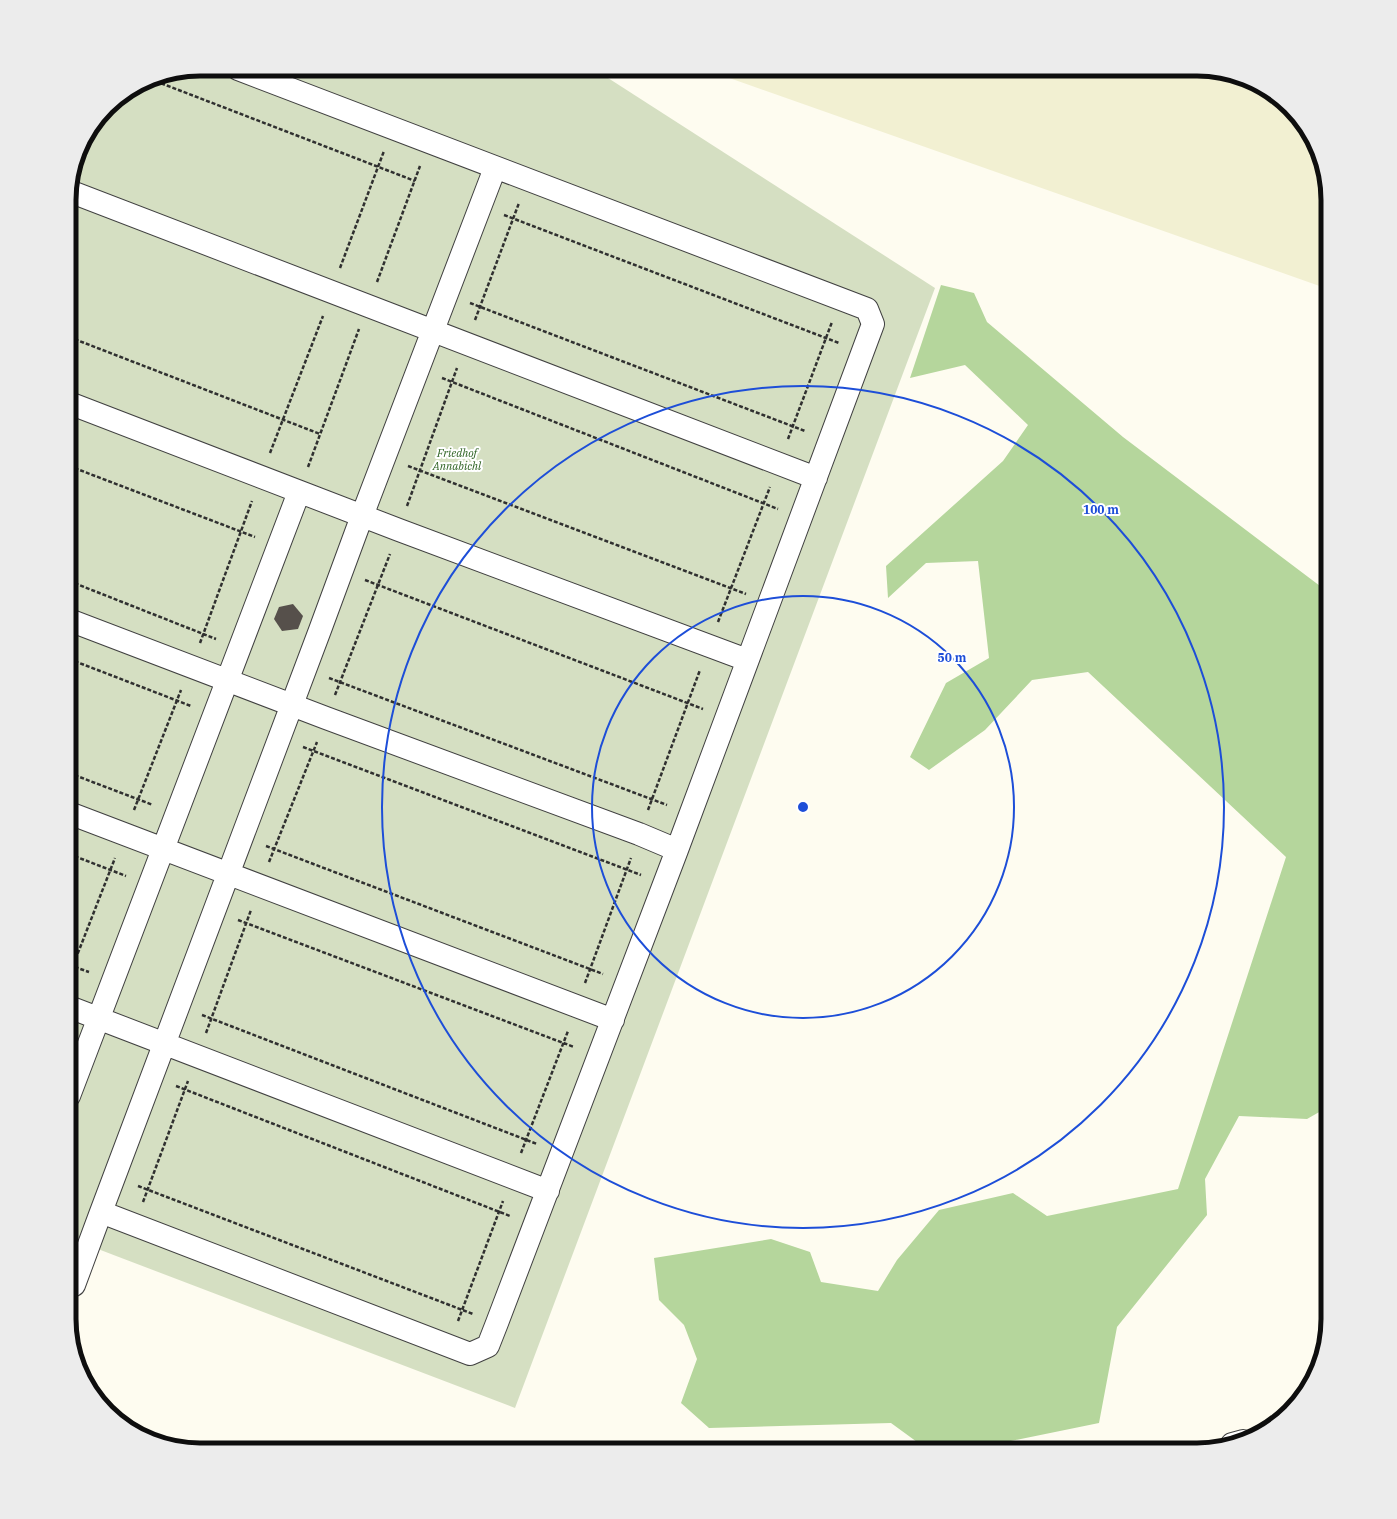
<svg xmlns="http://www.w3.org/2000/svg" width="1397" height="1519" font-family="'IBM Plex Serif',serif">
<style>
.farmland{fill:#f2f0d2}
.forest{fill:#b5d69c}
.cemetery{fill:#d5dfc2}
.building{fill:#56504b}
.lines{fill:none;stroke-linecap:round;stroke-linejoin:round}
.minor-casing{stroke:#414141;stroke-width:24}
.path{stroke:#303030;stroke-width:2.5;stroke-dasharray:4 2;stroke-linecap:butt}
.minor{stroke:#fff;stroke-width:22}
.ring{fill:none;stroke:#1d4ed8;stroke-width:2}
.labels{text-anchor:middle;stroke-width:4;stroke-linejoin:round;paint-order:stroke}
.park-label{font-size:11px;font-style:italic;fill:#2e6223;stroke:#fff}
.rim{fill:none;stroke:#0e0e0e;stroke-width:5}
.centre{fill:#1d4ed8;stroke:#fff;stroke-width:2}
.ring-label{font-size:12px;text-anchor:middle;font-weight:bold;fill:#1d4ed8;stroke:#fff;stroke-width:4;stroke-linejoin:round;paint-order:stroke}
</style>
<rect width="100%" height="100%" fill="#fefcf0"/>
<path class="farmland" d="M704,69H1205L1255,83L1301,120L1321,158L1328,200V289Z"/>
<path class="forest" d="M941,285L974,293L987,322L1123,437L1328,592V1107L1307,1119L1239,1116L1205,1179L1207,1215L1117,1327L1099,1423L967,1450H928L891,1423L709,1428L681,1403L697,1359L684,1325L659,1300L654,1258L771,1239L810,1252L821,1282L878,1291L897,1260L939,1210L1013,1193L1047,1216L1178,1189L1286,857L1088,672L1032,680L985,730L929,770L910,757L946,683L989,658L978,561L926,563L888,598L886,566L1003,461L1028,425L965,365L910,378Z"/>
<path class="cemetery" d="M201,69H594L935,288L515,1408L69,1238V192L83,142L114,102L150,79Z"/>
<path class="building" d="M293,604L303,616L298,629L282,631L274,619L279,607Z"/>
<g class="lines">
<defs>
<path id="minor" d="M238,69L867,309L873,324L677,850L497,1323L488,1346L470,1354L101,1212L320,630L362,516L495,168
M69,191L816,478
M69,403L399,530L747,660
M69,620L326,718L639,834L677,850
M69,813L613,1020
M69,1007L548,1191
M69,1096L299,492
M74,1285L101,1212
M1232,1444L1243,1441"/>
</defs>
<use href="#minor" class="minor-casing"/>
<path class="path" d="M150,79L415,181
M504,215L839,343
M340,268L384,151
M377,282L420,166
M470,303L805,431
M475,320L519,203
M69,337L320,434
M442,378L778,509
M788,439L832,322
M270,453L323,316
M69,466L255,537
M408,466L746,594
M308,467L359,329
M407,506L457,368
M365,580L703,709
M69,581L216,639
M718,622L770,487
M200,643L252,501
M69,659L191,706
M329,678L667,805
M335,695L390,554
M303,747L641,875
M69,773L153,805
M134,810L181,690
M648,810L700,670
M266,846L603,974
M69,854L126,876
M269,862L317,742
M238,920L574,1047
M69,965L89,972
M69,976L115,858
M585,983L631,858
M202,1015L537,1144
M206,1033L251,910
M176,1086L510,1216
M521,1153L568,1031
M138,1186L473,1314
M143,1202L188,1081
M458,1321L503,1201"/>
<use href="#minor" class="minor"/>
</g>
<g class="ring">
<circle cx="803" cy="807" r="211"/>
<circle cx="803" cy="807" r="421"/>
</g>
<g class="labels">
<g class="park-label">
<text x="457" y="457">Friedhof<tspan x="457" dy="13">Annabichl</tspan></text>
</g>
</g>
<path d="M0 0H1397V1519H0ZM200 76H1197A124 124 0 0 1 1321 200V1319A124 124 0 0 1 1197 1443H200A124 124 0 0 1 76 1319V200A124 124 0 0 1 200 76Z" fill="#ececec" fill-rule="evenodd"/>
<path class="rim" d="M200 76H1197A124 124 0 0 1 1321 200V1319A124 124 0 0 1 1197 1443H200A124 124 0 0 1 76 1319V200A124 124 0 0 1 200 76Z"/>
<circle cx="803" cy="807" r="6" class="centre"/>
<g class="ring-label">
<text x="1101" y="514">100 m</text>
<text x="952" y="662">50 m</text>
</g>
</svg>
